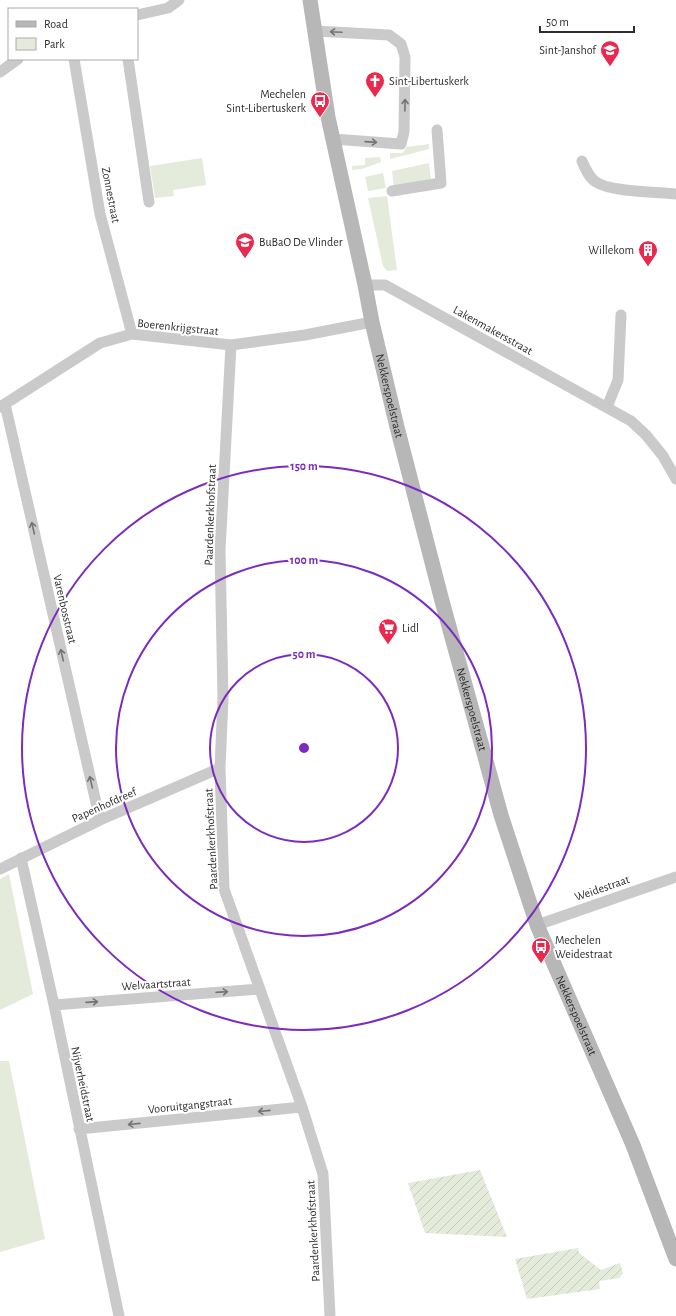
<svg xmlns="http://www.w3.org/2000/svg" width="676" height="1316" font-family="'Alegreya Sans',sans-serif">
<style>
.green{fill:#e5ebda}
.garden{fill:url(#garden-furrows)}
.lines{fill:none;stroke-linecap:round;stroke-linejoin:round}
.street{stroke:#cacaca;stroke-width:11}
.secondary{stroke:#b7b7b7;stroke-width:15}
.oneway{stroke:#747474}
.ring{fill:none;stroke:#7b2cbf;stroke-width:2}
.labels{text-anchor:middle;stroke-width:4;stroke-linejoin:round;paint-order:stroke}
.poi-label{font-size:12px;fill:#2d2d2d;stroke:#fff;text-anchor:start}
.street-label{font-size:12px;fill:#2d2d2d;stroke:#fff}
.centre{fill:#7b2cbf;stroke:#fff;stroke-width:2}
.ring-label{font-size:12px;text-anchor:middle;font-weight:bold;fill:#7b2cbf;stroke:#fff;stroke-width:4;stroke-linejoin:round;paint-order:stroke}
</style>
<defs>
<pattern id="garden-furrows" width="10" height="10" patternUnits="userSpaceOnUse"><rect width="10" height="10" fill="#e5ebda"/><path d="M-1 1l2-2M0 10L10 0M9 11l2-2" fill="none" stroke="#c5cabb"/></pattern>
</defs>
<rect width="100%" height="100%" fill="#fff"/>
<path class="green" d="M429,144V149L390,159V153H403L406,147Z
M380,157L381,162L362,169L352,170V166L365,165V158Z
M202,158L206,185L173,190L174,196L155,198L150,166Z
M429,163L431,181L394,187L392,171Z
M383,173L386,188L368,191L365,177Z
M387,196L397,270L387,271L383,266L368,198Z
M9,874L33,994L0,1010V879Z
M0,1061H9L45,1239L0,1252Z"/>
<path class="garden" d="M480,1170L507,1237L425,1233L408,1183Z
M578,1248L579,1253L601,1270L620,1263L623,1274L620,1276V1278L599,1281L600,1289L527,1299L515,1259Z"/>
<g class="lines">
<path class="street" d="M137,15L168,8L179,0
M315,31L389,35L401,44L405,57L404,132L401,144L333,139
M74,59L100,214L132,334
M128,59L149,202
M0,72L18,59
M582,161C585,168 589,178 596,182C611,192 657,192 676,194
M392,191L441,183L437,130
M365,285H385L631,421L646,435L663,456L676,479
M231,345L220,550L223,698L220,768L224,889L302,1107L323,1174L330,1316
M5,404L100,820
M0,407L100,343L132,334L231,345L305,335L372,322
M607,407L618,380L621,315
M21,858L54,1005L119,1316
M0,869L100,820L220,768
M537,925L676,877
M54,1005L260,989
M79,1129L302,1107"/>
<path class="secondary" id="s1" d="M310,0L328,117L365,285L372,322L397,427L442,601L501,815L537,925L633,1145L676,1259"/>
</g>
<defs><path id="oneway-shaft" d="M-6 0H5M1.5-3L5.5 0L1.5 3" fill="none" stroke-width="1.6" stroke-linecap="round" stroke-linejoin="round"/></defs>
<g class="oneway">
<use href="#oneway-shaft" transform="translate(336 32) rotate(-177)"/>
<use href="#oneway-shaft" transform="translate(405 105) rotate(-89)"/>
<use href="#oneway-shaft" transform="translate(371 142) rotate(4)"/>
<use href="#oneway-shaft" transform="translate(33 528) rotate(-103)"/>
<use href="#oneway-shaft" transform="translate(62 655) rotate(-103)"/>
<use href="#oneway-shaft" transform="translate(91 782) rotate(-103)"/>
<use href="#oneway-shaft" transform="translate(222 992) rotate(-4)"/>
<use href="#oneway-shaft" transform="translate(92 1002) rotate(-4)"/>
<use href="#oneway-shaft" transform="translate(264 1111) rotate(174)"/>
<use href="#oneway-shaft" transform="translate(134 1124) rotate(174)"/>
</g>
<g class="ring">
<circle cx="304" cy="748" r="94"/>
<circle cx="304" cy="748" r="188"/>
<circle cx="304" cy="748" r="282"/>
</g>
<defs>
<symbol id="school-pin" viewBox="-11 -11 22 30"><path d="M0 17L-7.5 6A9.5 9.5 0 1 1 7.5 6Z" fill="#e92a4e" stroke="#fff"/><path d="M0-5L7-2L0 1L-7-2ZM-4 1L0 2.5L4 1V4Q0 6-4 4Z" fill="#fff"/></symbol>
<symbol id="church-pin" viewBox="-11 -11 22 30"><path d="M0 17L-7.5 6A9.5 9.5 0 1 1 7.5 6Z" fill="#e92a4e" stroke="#fff"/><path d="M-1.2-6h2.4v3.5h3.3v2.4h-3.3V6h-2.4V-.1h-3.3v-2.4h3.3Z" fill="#fff"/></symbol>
<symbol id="bus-pin" viewBox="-11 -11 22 30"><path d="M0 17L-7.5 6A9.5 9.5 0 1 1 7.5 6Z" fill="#e92a4e" stroke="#fff"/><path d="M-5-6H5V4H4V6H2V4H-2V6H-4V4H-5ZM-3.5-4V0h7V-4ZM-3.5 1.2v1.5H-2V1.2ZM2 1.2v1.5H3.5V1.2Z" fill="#fff"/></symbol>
<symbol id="building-pin" viewBox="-11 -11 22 30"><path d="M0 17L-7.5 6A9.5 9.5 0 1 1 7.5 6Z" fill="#e92a4e" stroke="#fff"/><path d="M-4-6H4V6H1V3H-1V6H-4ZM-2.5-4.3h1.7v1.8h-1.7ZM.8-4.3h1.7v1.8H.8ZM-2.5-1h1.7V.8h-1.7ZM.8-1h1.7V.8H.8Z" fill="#fff"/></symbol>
<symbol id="supermarket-pin" viewBox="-11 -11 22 30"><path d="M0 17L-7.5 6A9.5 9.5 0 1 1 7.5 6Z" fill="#e92a4e" stroke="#fff"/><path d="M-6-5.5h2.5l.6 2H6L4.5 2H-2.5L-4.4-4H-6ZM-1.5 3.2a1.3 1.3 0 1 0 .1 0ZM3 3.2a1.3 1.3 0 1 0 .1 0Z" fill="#fff"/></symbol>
</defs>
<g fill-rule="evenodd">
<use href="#school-pin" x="599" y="39" width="22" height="30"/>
<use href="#church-pin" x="364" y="70" width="22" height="30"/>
<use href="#bus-pin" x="309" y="90" width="22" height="30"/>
<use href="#school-pin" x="234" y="231" width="22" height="30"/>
<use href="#building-pin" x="637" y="239" width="22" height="30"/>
<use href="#supermarket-pin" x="377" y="617" width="22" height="30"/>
<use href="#bus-pin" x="530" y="936" width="22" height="30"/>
</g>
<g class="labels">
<g class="poi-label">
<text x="596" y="54" text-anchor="end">Sint-Janshof</text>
<text x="389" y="85">Sint-Libertuskerk</text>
<text x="306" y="98" text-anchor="end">Mechelen<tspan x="306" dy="14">Sint-Libertuskerk</tspan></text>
<text x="259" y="246">BuBaO De Vlinder</text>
<text x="634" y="254" text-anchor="end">Willekom</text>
<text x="402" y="632">Lidl</text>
<text x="555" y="944">Mechelen<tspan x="555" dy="14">Weidestraat</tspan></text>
</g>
<g class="street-label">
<text transform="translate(111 195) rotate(79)" y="4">Zonnestraat</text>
<text transform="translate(178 327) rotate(6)" y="4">Boerenkrijgstraat</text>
<text transform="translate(493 330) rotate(29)" y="4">Lakenmakersstraat</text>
<text dy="4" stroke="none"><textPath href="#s1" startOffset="404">Nekkerspoelstraat</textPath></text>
<text transform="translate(210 515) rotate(-88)" y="4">Paardenkerkhofstraat</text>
<text transform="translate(65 609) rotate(77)" y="4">Varenbosstraat</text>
<text dy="4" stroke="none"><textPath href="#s1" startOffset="728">Nekkerspoelstraat</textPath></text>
<text transform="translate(104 805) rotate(-24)" y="4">Papenhofdreef</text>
<text transform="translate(211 839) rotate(-93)" y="4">Paardenkerkhofstraat</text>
<text transform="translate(602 888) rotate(-19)" y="4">Weidestraat</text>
<text transform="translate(156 984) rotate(-4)" y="4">Welvaartstraat</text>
<text dy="4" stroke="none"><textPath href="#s1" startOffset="1052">Nekkerspoelstraat</textPath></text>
<text transform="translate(83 1084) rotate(78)" y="4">Nijverheidstraat</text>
<text transform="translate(190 1105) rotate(-6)" y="4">Vooruitgangstraat</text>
<text transform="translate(313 1231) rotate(-93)" y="4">Paardenkerkhofstraat</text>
</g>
</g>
<circle cx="304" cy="748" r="6" class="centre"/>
<g class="ring-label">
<text x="304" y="470">150 m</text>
<text x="304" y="564">100 m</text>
<text x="304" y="658">50 m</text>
</g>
<rect x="8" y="8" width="130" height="52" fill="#ffffff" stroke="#ababab"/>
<rect x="16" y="21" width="20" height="6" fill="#b7b7b7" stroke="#ababab"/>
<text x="44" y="28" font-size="12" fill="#2d2d2d">Road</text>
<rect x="16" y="38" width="20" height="12" fill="#e5ebda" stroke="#ababab"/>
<text x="44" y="48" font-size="12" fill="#2d2d2d">Park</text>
<path d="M540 26v6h94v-6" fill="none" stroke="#2d2d2d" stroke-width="2"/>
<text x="546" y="26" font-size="12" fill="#2d2d2d" stroke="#ffffff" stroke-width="3" paint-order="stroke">50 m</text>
</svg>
